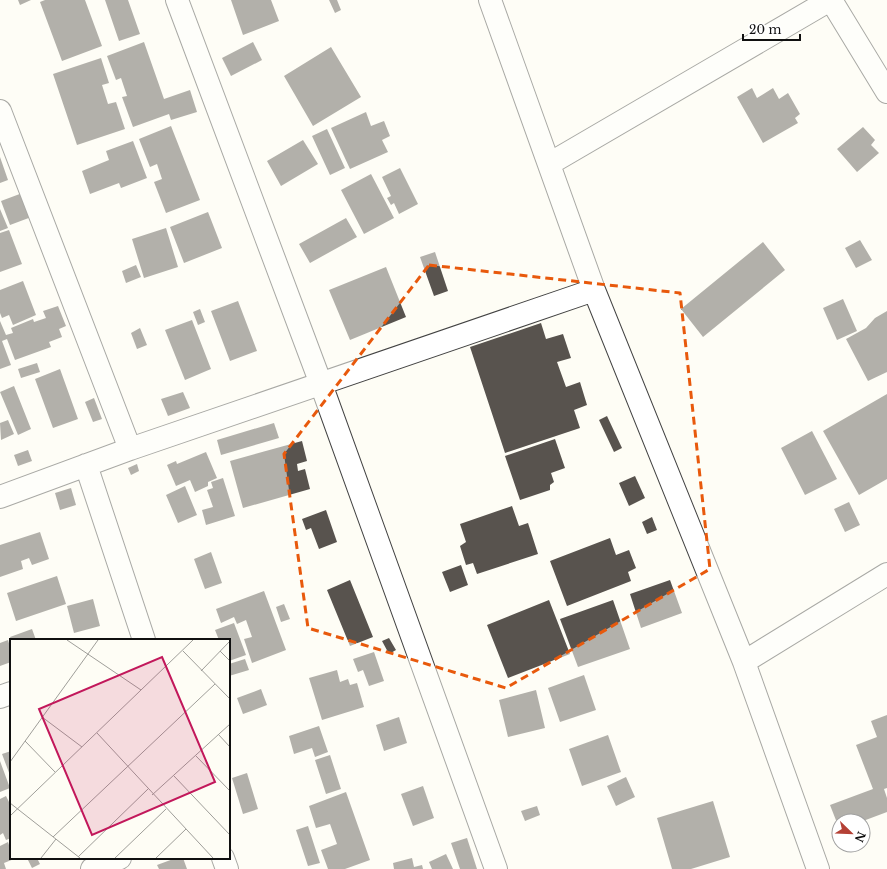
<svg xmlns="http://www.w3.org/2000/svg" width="887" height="869" font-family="'Libre Baskerville',serif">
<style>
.building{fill:#58534e}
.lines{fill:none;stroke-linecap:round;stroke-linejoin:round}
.minor-casing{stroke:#434343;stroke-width:24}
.minor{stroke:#fff;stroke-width:22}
.marked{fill:none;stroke:#e8590c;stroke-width:3;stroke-dasharray:8 5;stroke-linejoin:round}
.inset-road{fill:none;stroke:#9f9e99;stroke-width:1}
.view{fill:#c2185b;fill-opacity:0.15;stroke:#c2185b;stroke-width:2}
.inset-edge{fill:none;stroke:#101010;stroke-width:2}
</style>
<rect width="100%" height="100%" fill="#fefdf5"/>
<path class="building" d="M18,0H31L20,5Z
M45,0H85L102,46L62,61L40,2Z
M105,0H128L140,34L119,41Z
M231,0H271L279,21L243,35Z
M329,0H337L341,10L335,13Z
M144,42L164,99L190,90L197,112L171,120L169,114L133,127L122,97L127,96L121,78L116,80L107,56Z
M253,42L262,60L231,76L222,58Z
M331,47L361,97L313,126L284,76Z
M101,58L109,83L102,85L108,104L116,102L125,129L77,145L53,74Z
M752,88L757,98L773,88L779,99L788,93L800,114L795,118L798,123L763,143L737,97Z
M366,112L371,126L384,121L390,136L382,140L388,152L350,169L331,128Z
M171,126L200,200L166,213L154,182L162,179L157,164L150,167L139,139Z
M863,127L875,140L871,145L879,153L857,172L837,149Z
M327,129L345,168L330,175L312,136Z
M303,140L318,164L281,186L267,161Z
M133,141L147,178L121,188L119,183L90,194L82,171L109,160L106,151Z
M0,157L8,180L0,183Z
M400,168L418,204L399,214L394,203L391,205L387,198L391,196L382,177Z
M371,174L394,218L364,234L341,190Z
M25,192L34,216L10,225L1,201Z
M0,209L8,228L0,231Z
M208,212L222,248L184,263L170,227Z
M346,218L357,237L310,263L299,244Z
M166,228L178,267L144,278L132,239Z
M9,230L22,264L0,272V233Z
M860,240L872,260L856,268L845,248Z
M763,242L785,270L703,337L681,309Z
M435,252L448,291L434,296L420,257Z
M136,265L141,277L126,283L122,271Z
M386,267L406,317L350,340L329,290Z
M23,281L36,315L13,325L9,315L2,318L0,313V290Z
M843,299L857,331L837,340L823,308Z
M238,301L257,351L230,361L211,311Z
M58,306L66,326L59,329L62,337L49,342L51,347L15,360L7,339L2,341L11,365L0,369V321L6,335L13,333L11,328L33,319L34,322L46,318L43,311Z
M200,309L205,322L198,325L193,312Z
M887,311V372L868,381L846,339L866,328L875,318Z
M192,320L211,369L185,380L165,330Z
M541,323L546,339L563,334L571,358L557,362L566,387L580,382L587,405L574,410L580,428L505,453L470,347Z
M140,328L147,345L137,349L131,333Z
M37,363L40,372L21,378L18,369Z
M60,369L78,419L53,428L35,379Z
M14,386L31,429L18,435L0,392Z
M183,392L190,408L168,416L161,399Z
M887,394V479L859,495L823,431Z
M94,398L102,419L93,422L85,402Z
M607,416L622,448L614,452L599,420Z
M8,420L14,434L1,440L0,423Z
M274,423L279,438L221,455L217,440Z
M812,431L837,479L805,495L781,448Z
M555,439L565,468L551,473L554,482L550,485V490L520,500L505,456Z
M302,441L307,461L297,464L298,471L305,469L310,489L243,508L230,461Z
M28,450L32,461L18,466L14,455Z
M206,452L217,478L208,482V486L195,492L190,480L176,486L167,465L176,461L177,464Z
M137,464L139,471L131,475L128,468Z
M635,476L645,498L629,506L619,483Z
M223,478L235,516L206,525L202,510L213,507L207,490L213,488L211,482Z
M185,486L197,515L178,523L166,495Z
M71,488L76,505L60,510L55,493Z
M849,502L860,525L845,532L834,509Z
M512,506L519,526L528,523L538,554L477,574L473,563L466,565L460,546L466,542L460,524Z
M326,510L337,542L319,549L311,528L306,530L302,519Z
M652,517L657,530L647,534L642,522Z
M40,532L49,559L32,565L29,558L21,561L23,569L0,577V545Z
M610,538L616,555L629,550L636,568L628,572L631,581L567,606L550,561Z
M211,552L222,583L205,589L194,559Z
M461,565L468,585L450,592L442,572Z
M57,576L66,604L16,621L7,593Z
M350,580L373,637L350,646L327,590Z
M670,580L682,613L641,628L630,594Z
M264,591L286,650L252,663L244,639L252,637L246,620L237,624L234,617L221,623L216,609Z
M93,599L100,626L74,633L67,606Z
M549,600L570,654L508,678L487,625Z
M613,600L630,649L578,667L560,619Z
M284,604L290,619L281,622L276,607Z
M234,623L246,655L229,661V640H219L215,630Z
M32,629L36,640H11L10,637Z
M389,638L396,650L389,654L382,641Z
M8,640L11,650V662L0,666V643Z
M374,652L384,681L369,686L363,670L358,672L353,659Z
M245,659L249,670L229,676V664Z
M337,670L340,682L348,679L350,685L357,683L364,707L322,720L309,678Z
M584,675L596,710L560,722L548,688Z
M261,689L267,705L243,714L237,698Z
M536,690L545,728L508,737L499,700Z
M887,715V788L884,789L887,798V812L863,821H839V828L830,805L873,789L856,745L877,737L871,721Z
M399,717L407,743L384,751L376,725Z
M319,726L328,752L315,757L312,748L294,754L289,736Z
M608,735L621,772L582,786L569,749Z
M11,751V778L2,754Z
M330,755L341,789L326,794L315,760Z
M0,761L10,788L0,792Z
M247,773L258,809L243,814L232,778Z
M626,777L635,797L616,806L607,786Z
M423,786L434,818L413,826L401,794Z
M346,792L370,860L345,869H328L321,850L337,844L330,824L316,828L309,806Z
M6,796L10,804L11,803V838L6,840L3,833L0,835V799Z
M713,801L730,857L691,869H672L657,818Z
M537,806L540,815L525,821L521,811Z
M308,826L320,863L308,866L296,830Z
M467,838L477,869H460L451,843Z
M8,842L11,851V858L14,859L4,863L6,869H0V846Z
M446,854L453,869H432L429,862Z
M27,858H37L40,864L32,868Z
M176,858H183L187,869H159L157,865Z
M412,858L414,867L422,865L423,869H394L393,863Z"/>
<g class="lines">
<defs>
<path id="minor" d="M177,0L321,384L496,869
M490,0L594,290L744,662L818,869
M831,0L887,92
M0,111L130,449
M549,164L830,0
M86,465L144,640
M0,497L130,449L594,290
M744,662L887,574
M0,697L11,693
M223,858L227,869
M92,869L120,858"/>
</defs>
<use href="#minor" class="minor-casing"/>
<use href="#minor" class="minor"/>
</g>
<path d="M0 0H887V869H0ZM429,265L680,293L710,569L506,688L308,628L284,454Z" fill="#fefdf5" fill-opacity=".55" fill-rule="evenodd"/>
<path class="marked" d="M429,265L680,293L710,569L506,688L308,628L284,454Z"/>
<g transform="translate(10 639)">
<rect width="220" height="220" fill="#fefdf5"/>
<path class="inset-road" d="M57,1L131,51M173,12L220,60M210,12L220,22M191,32L220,2M32,78L72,108M87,94L203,219M208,95L220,108M15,102L45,133M186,117L220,152M0,123L88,1M164,137L220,196M142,156L220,85M0,164L70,219M0,177L183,1M43,198L205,45M68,218L138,150M31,219L46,200M105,219L156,170M146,219L176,190"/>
<path class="view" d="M152,18L205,143L82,196L29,70Z"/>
<rect width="220" height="220" class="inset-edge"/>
</g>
<g transform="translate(851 833) rotate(113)"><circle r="19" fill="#ffffff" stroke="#9f9f9f"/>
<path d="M0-3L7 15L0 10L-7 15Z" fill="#b44035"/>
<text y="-6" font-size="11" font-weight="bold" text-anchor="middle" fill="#101010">N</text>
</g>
<path d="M743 34v6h57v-6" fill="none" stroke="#101010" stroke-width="2"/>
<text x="749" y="34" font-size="12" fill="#101010" stroke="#ffffff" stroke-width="3" paint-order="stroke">20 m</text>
</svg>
